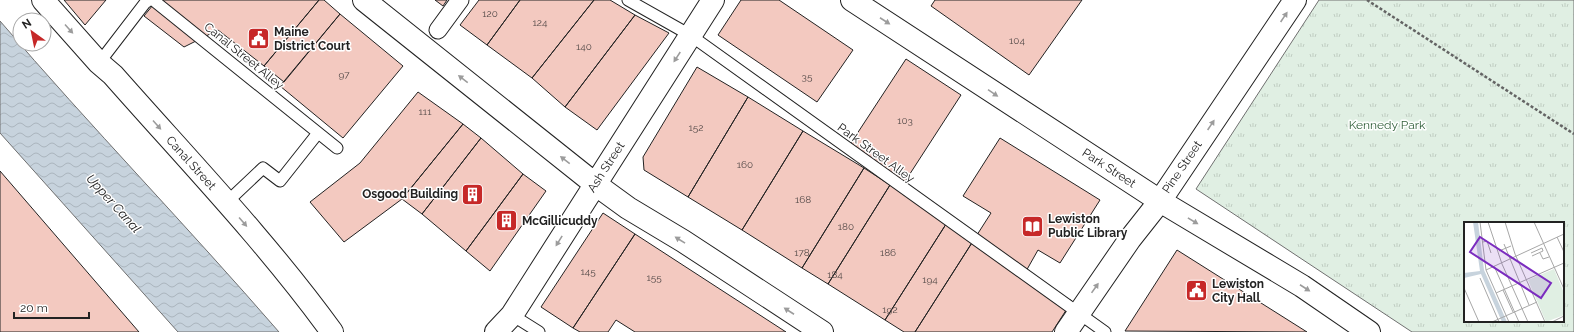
<svg xmlns="http://www.w3.org/2000/svg" width="1574" height="332" font-family="Raleway,sans-serif">
<style>
.grass{fill:url(#grass-tufts);stroke:#6f6f6f;fill-rule:evenodd}
.water{fill:url(#water-waves);stroke:#6f6f6f}
.building{fill:#f3c9c0;stroke:#222}
.lines{fill:none;stroke-linecap:round;stroke-linejoin:round}
.service-casing{stroke:#222;stroke-width:13}
.pedestrian-casing{stroke:#222;stroke-width:19}
.tertiary-casing{stroke:#222;stroke-width:24}
.secondary-casing{stroke:#222;stroke-width:24}
.path{stroke:#646464;stroke-width:2.5;stroke-dasharray:3 2;stroke-linecap:butt}
.service{stroke:#fff;stroke-width:11}
.pedestrian{stroke:#fff;stroke-width:17}
.tertiary{stroke:#fff;stroke-width:22}
.secondary{stroke:#fff;stroke-width:22}
.oneway{fill:#9c9c9c}
.labels{text-anchor:middle;stroke-width:3;stroke-linejoin:round;paint-order:stroke}
.number-label{font-size:10px;fill:#564c4a}
.poi-label{font-size:12px;font-weight:bold;fill:#222;stroke:#fff;text-anchor:start}
.street-label{font-size:12px;fill:#222;stroke:#fff}
.park-label{font-size:12px;fill:#2f5e38;stroke:#fff}
.water-label{font-size:13px;font-style:italic;fill:#222;stroke:#fff}
.inset-road{fill:none;stroke:#a7a7a7;stroke-width:1}
.view{fill:#7b2cbf;fill-opacity:0.15;stroke:#7b2cbf;stroke-width:2}
.inset-edge{fill:none;stroke:#222;stroke-width:2}
</style>
<defs>
<pattern id="grass-tufts" width="24" height="20" patternUnits="userSpaceOnUse"><rect width="24" height="20" fill="#e0efe3"/><path d="M3 7l-1-3M5 7V3M7 7l1-3M15 17l-1-3M17 17v-4M19 17l1-3" fill="none" stroke="#c0cdc2"/></pattern>
<pattern id="water-waves" width="16" height="10" patternUnits="userSpaceOnUse"><rect width="16" height="10" fill="#c7d3dd"/><path d="M0 5q4-4 8 0t8 0" fill="none" stroke="#abb5bd"/></pattern>
</defs>
<rect width="100%" height="100%" fill="#fff"/>
<path class="grass" d="M1319,0H1574V332H1412L1196,189ZM1465,223H1563V321H1465Z"/>
<path class="water" d="M0,21C91,127 188,227 279,332H178L0,133Z"/>
<path class="building" d="M64,0H106L85,25Z
M157,0H319L264,66L218,30L184,47L144,16Z
M319,0H324L340,14L284,82L264,66Z
M435,0H447L443,6Z
M479,0H520L487,45L460,25Z
M520,0H594L532,78L487,45Z
M594,0H610L635,15L565,107L532,78Z
M741,0H779L853,50L817,102L718,35Z
M935,0H1082L1029,75L931,6Z
M340,14L403,66L343,138L280,86Z
M635,15L669,33L597,130L565,107Z
M906,59L961,95L904,183L849,146Z
M697,67L748,97L688,197L644,170L643,157Z
M418,92L463,124L402,199L344,242L310,202L360,163Z
M748,97L803,131L742,230L688,197Z
M463,124L481,138L422,214L402,199Z
M803,131L864,168L802,268L742,230Z
M481,138L523,174L466,251L422,214Z
M1000,138L1100,200L1060,263L1038,250L1025,273L1072,301L1052,332H915L991,213L963,196Z
M864,168L890,185L828,284L802,268Z
M0,171L139,332H0Z
M523,174L546,191L490,271L466,251Z
M890,185L948,221L885,320L828,284Z
M603,213L635,234L573,328L541,307Z
M948,221L975,238L915,332H904L885,320Z
M635,234L786,332H635L616,320L608,332H580L573,328Z
M1177,250L1307,332L1125,331Z"/>
<g class="lines">
<defs>
<path id="service" d="M153,0L337,148
M628,0L690,35L1105,332
M99,63L145,3L149,0
M226,203L263,168L280,181L318,133
M512,315L539,332"/>
<path id="pedestrian" d="M438,30L460,0"/>
<path id="tertiary" d="M852,0L1160,201L1302,286L1369,332"/>
<path id="secondary" d="M43,0L99,63L113,75C187,159 266,241 332,332
M364,0L595,184L628,208L683,241L822,332
M496,332L512,315L713,0
M1066,332L1130,239L1160,201L1295,0"/>
</defs>
<use href="#service" class="service-casing"/>
<use href="#pedestrian" class="pedestrian-casing"/>
<use href="#tertiary" class="tertiary-casing"/>
<use href="#secondary" class="secondary-casing"/>
<path class="path" d="M1367,0L1574,134"/>
<use href="#service" class="service"/>
<use href="#pedestrian" class="pedestrian"/>
<use href="#tertiary" class="tertiary"/>
<use href="#secondary" class="secondary"/>
</g>
<defs><path id="oneway-solid" d="M-6-.8H1V-3.2L6.5 0L1 3.2V.8H-6Z"/></defs>
<g class="oneway">
<use href="#oneway-solid" transform="translate(1284 17) rotate(-56)"/>
<use href="#oneway-solid" transform="translate(885 21) rotate(33)"/>
<use href="#oneway-solid" transform="translate(69 29) rotate(48)"/>
<use href="#oneway-solid" transform="translate(677 57) rotate(123)"/>
<use href="#oneway-solid" transform="translate(463 79) rotate(-142)"/>
<use href="#oneway-solid" transform="translate(993 93) rotate(34)"/>
<use href="#oneway-solid" transform="translate(157 125) rotate(48)"/>
<use href="#oneway-solid" transform="translate(1211 125) rotate(-56)"/>
<use href="#oneway-solid" transform="translate(565 160) rotate(-142)"/>
<use href="#oneway-solid" transform="translate(1193 221) rotate(31)"/>
<use href="#oneway-solid" transform="translate(243 222) rotate(49)"/>
<use href="#oneway-solid" transform="translate(680 240) rotate(-148)"/>
<use href="#oneway-solid" transform="translate(559 241) rotate(122)"/>
<use href="#oneway-solid" transform="translate(1095 288) rotate(-55)"/>
<use href="#oneway-solid" transform="translate(1305 288) rotate(33)"/>
<use href="#oneway-solid" transform="translate(789 311) rotate(-147)"/>
</g>
<defs>
<symbol id="civic-square" viewBox="-11 -11 22 22"><rect x="-9" y="-9" width="18" height="18" rx="4" fill="#c62828" stroke="#fff"/><path d="M-.6-6.5H3V-4.5H.6V-3L4-1V1h2V6H-6V1h2V-1L-.6-3ZM-1.2 2.5V6h2.4V2.5Z" fill="#fff"/></symbol>
<symbol id="building-square" viewBox="-11 -11 22 22"><rect x="-9" y="-9" width="18" height="18" rx="4" fill="#c62828" stroke="#fff"/><path d="M-4-6H4V6H1V3H-1V6H-4ZM-2.5-4.3h1.7v1.8h-1.7ZM.8-4.3h1.7v1.8H.8ZM-2.5-1h1.7V.8h-1.7ZM.8-1h1.7V.8H.8Z" fill="#fff"/></symbol>
<symbol id="library-square" viewBox="-11 -11 22 22"><rect x="-9" y="-9" width="18" height="18" rx="4" fill="#c62828" stroke="#fff"/><path d="M-6-4Q-3-5.5-.7-3.5V5Q-3 3-6 4ZM6-4Q3-5.5 .7-3.5V5Q3 3 6 4Z" fill="#fff"/></symbol>
</defs>
<g fill-rule="evenodd">
<use href="#civic-square" x="246" y="26" width="25" height="25"/>
<use href="#building-square" x="460" y="182" width="25" height="25"/>
<use href="#building-square" x="494" y="208" width="25" height="25"/>
<use href="#library-square" x="1020" y="214" width="25" height="25"/>
<use href="#civic-square" x="1184" y="278" width="25" height="25"/>
</g>
<g class="labels">
<g class="number-label">
<text x="490" y="17">120</text>
<text x="540" y="26">124</text>
<text x="1017" y="44">104</text>
<text x="584" y="50">140</text>
<text x="344" y="78">97</text>
<text x="807" y="80">35</text>
<text x="425" y="115">111</text>
<text x="905" y="124">103</text>
<text x="696" y="131">152</text>
<text x="745" y="168">160</text>
<text x="803" y="203">168</text>
<text x="846" y="230">180</text>
<text x="802" y="256">178</text>
<text x="888" y="256">186</text>
<text x="588" y="275">145</text>
<text x="835" y="278">184</text>
<text x="654" y="281">155</text>
<text x="930" y="283">194</text>
<text x="890" y="313">192</text>
</g>
<g class="poi-label">
<text x="274" y="36">Maine<tspan x="274" dy="14">District Court</tspan></text>
<text x="458" y="198" text-anchor="end">Osgood Building</text>
<text x="1048" y="223">Lewiston<tspan x="1048" dy="14">Public Library</tspan></text>
<text x="522" y="225">McGillicuddy</text>
<text x="1212" y="288">Lewiston<tspan x="1212" dy="14">City Hall</tspan></text>
</g>
<g class="street-label">
<text transform="translate(244 56) rotate(39)" y="4">Canal Street Alley</text>
<text transform="translate(876 153) rotate(36)" y="4">Park Street Alley</text>
<text transform="translate(191 163) rotate(48)" y="4">Canal Street</text>
<text transform="translate(606 167) rotate(-57)" y="4">Ash Street</text>
<text transform="translate(1182 167) rotate(-56)" y="4">Pine Street</text>
<text transform="translate(1109 168) rotate(33)" y="4">Park Street</text>
</g>
<g class="park-label">
<text x="1387" y="129">Kennedy Park</text>
</g>
<g class="water-label">
<text transform="translate(114 203) rotate(48)" y="5">Upper Canal</text>
</g>
</g>
<g transform="translate(1464 222)">
<rect width="100" height="100" fill="#fff"/>
<path d="M90,47L100,71V93L82,100L64,58Z" fill="#e0efe3"/>
<path d="M9,0H14L20,48L43,100H38L17,52L0,56V51L16,49Z" fill="#c7d3dd"/>
<path class="inset-road" d="M16,0L22,48L45,100M24,0L38,42L64,100M41,0L51,32L81,100M70,0L100,67M93,15L100,30M19,20L23,19L27,31M40,22L65,83M35,29L47,24M67,31L78,26L79,29M76,31L79,37L85,35M68,34L79,29M30,44L55,100M22,48L100,12M16,56L35,100M0,66L15,100M39,68L49,90M32,71L100,41M28,100L73,80M88,100L100,94"/>
<path class="view" d="M16,15L87,61L77,76L6,30Z"/>
<rect width="100" height="100" class="inset-edge"/>
</g>
<g transform="translate(32 32) rotate(327)"><circle r="19" fill="#ffffff" stroke="#a7a7a7"/>
<path d="M0-3L7 15L0 10L-7 15Z" fill="#c62828"/>
<text y="-6" font-size="11" font-weight="bold" text-anchor="middle" fill="#222222">N</text>
</g>
<path d="M14 312v6h75v-6" fill="none" stroke="#222222" stroke-width="2"/>
<text x="20" y="312" font-size="12" fill="#222222" stroke="#ffffff" stroke-width="3" paint-order="stroke">20 m</text>
</svg>
